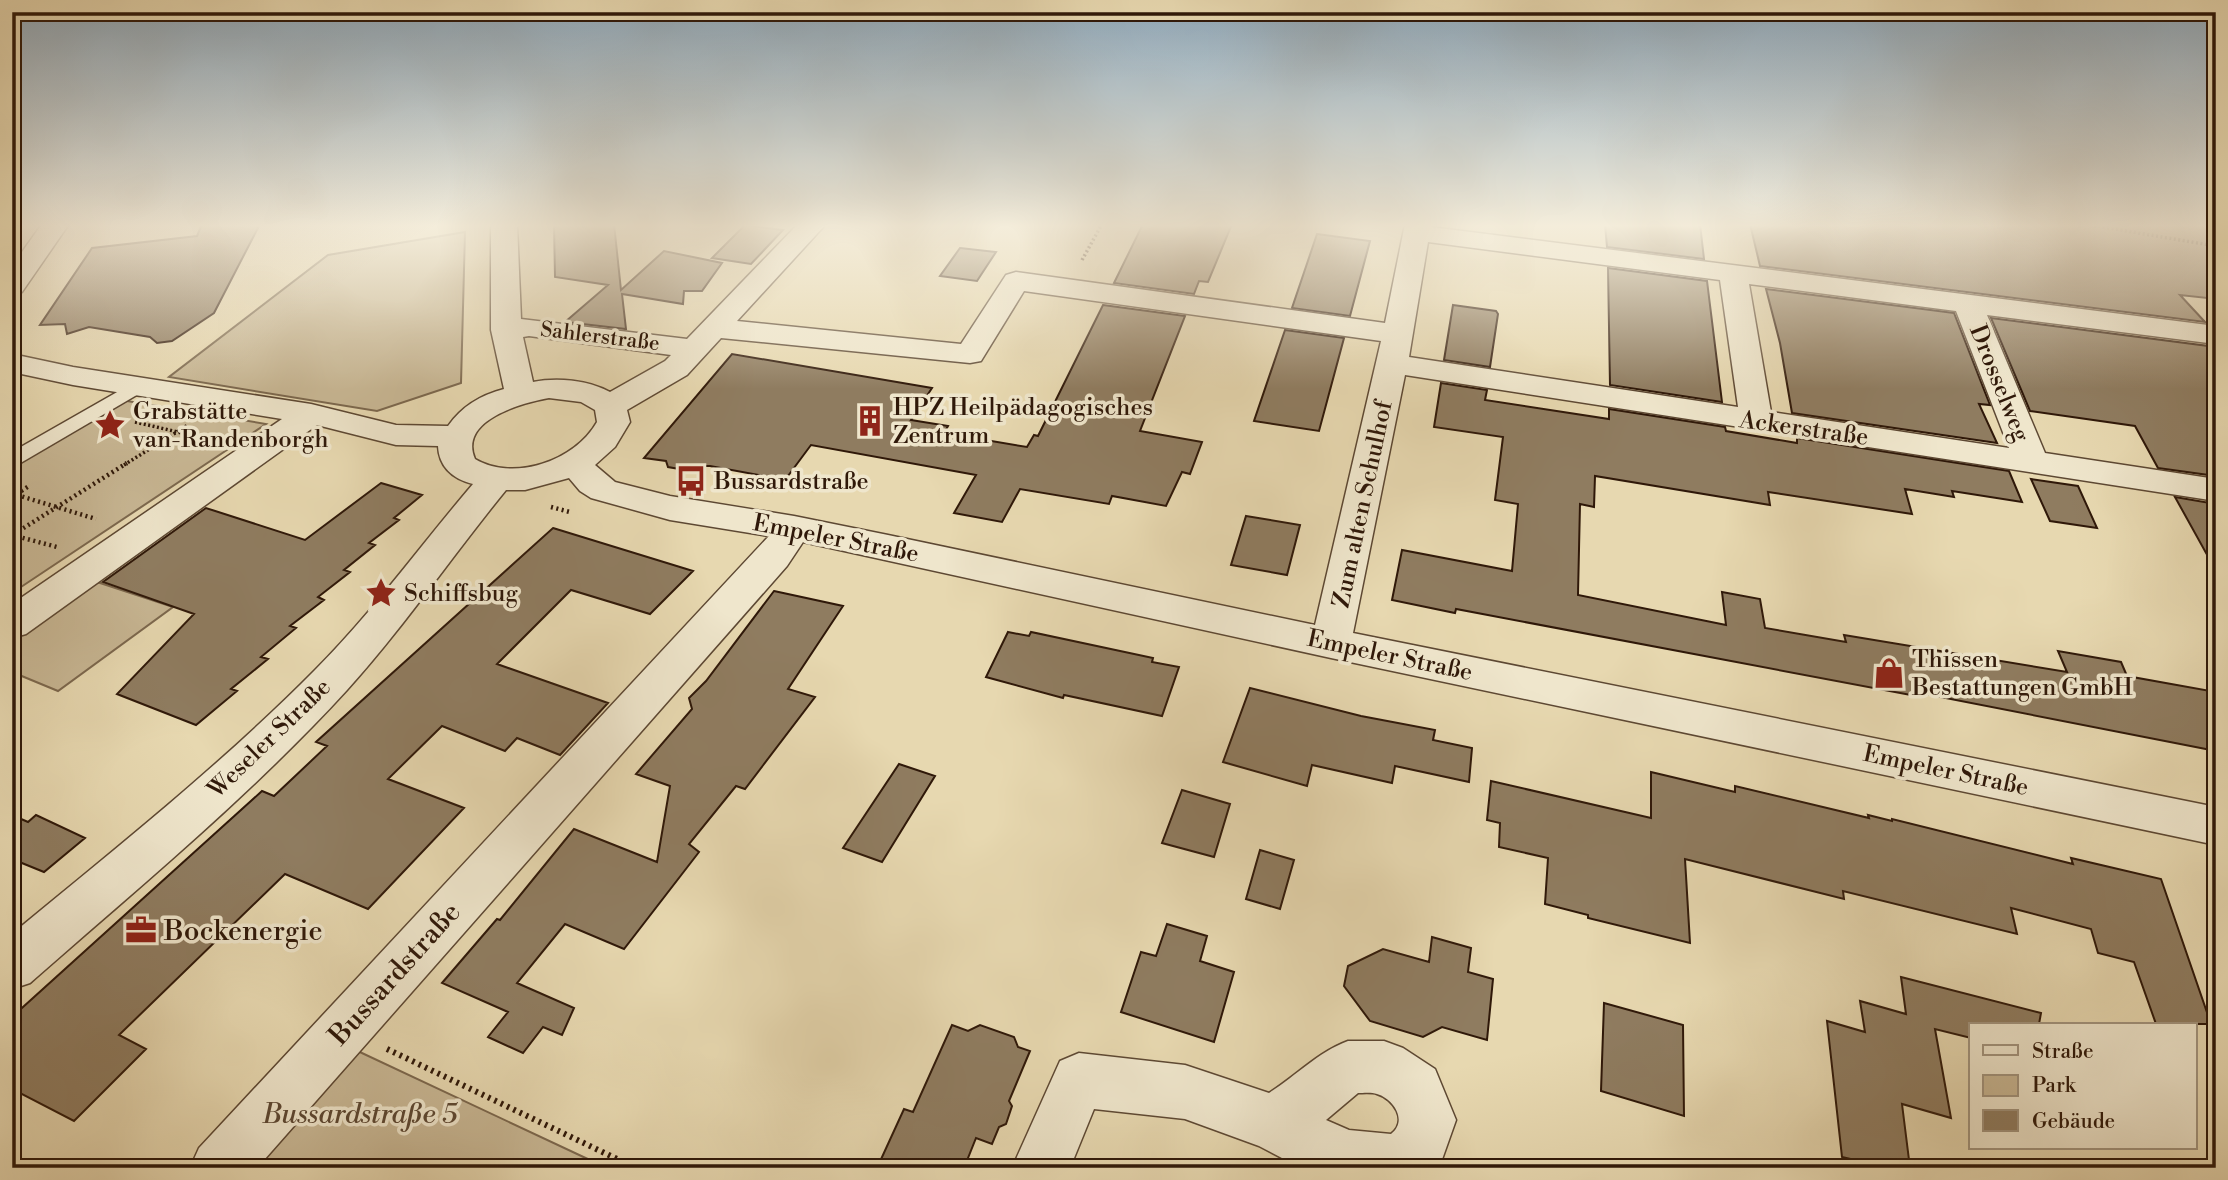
<svg xmlns="http://www.w3.org/2000/svg" width="2228" height="1180" font-family="'Libre Bodoni',serif">
<style>
.green{fill:#c8b794;stroke:#7c684e;stroke-width:2}
.building{fill:#8f7c60;stroke:#2f1809;stroke-width:2}
.lines{fill:none;stroke-linecap:round;stroke-linejoin:round}
.lane-casing{stroke:#5d4833;stroke-width:3}
.street-casing{stroke:#5d4833;stroke-width:3}
.path-far2{stroke:#2f1809;stroke-width:3.5;stroke-dasharray:2 2.5;stroke-linecap:butt}
.path-far1{stroke:#2f1809;stroke-width:4.5;stroke-dasharray:2 3.5;stroke-linecap:butt}
.path{stroke:#2f1809;stroke-width:6;stroke-dasharray:2.5 4.5;stroke-linecap:butt}
.lane{fill:#efe6cc;fill-rule:evenodd}
.street{fill:#efe6cc;fill-rule:evenodd}
.labels{text-anchor:middle;stroke-width:7;stroke-linejoin:round;paint-order:stroke}
.far-street-label{font-size:21px;fill:#2f1809;stroke:#efe6cc}
.street-label{font-size:24px;fill:#2f1809;stroke:#efe6cc}
.poi-label{font-size:24px;fill:#2f1809;stroke:#efe6cc;text-anchor:start}
.near-poi-label{font-size:28px;fill:#2f1809;stroke:#efe6cc;text-anchor:start}
.near-street-label{font-size:28px;fill:#2f1809;stroke:#efe6cc}
.near-park-label{font-size:28px;font-style:italic;fill:#5d4833;stroke:#efe6cc}
</style>
<rect width="100%" height="100%" fill="#e7d8b0"/>
<filter id="stains"><feTurbulence type="fractalNoise" baseFrequency=".00286" numOctaves="4"/><feColorMatrix values="0 0 0 0 .2 0 0 0 0 .09 0 0 0 0 .02 0 0 0 .5 -.17"/></filter>
<radialGradient id="worn" r=".72"><stop offset=".6" stop-color="#630" stop-opacity="0"/><stop offset="1" stop-color="#630" stop-opacity=".3"/></radialGradient>
<path class="green" d="M465,232L461,383L377,411L169,377L328,255Z
M121,400L266,424L12,593V464Z
M91,580L173,607L58,691L12,672V634Z
M347,1046L607,1168H240Z"/>
<path class="building" d="M202,224H260L214,313L172,341L157,343L150,337L89,327L67,334L65,324L40,325L92,248L197,236Z
M554,224H614L621,290L664,251L722,263L702,291H684L683,304L622,294L626,329L565,322L608,285L555,277Z
M1143,224H1232L1208,282L1199,281L1194,294L1114,283Z
M1605,224H1700L1704,259L1607,247Z
M1750,224H2216V299L2180,295L2205,322L1760,266Z
M745,225L783,230L751,264L712,258Z
M1317,234L1370,241L1350,316L1292,308Z
M960,248L996,252L977,281L940,276Z
M1608,268L1707,281L1722,402L1610,385Z
M1766,289L1954,313L1990,405L1979,404L1997,443L1792,413L1780,343Z
M1103,305L1185,316L1140,431L1202,442L1190,474L1182,472L1166,506L1112,496L1109,504L1020,489L1002,522L954,513L976,475L811,445L785,480L710,466H696L685,470L668,467L666,461L644,458L732,354L932,388L911,420L948,426L944,433L1027,447L1034,435L1038,436Z
M1453,305L1496,311L1498,314L1490,367L1444,360Z
M1991,318L2216,347V476L2158,468L2135,426L2030,411Z
M1285,330L1344,338L1319,431L1254,421Z
M1441,383L1487,390L1485,400L1609,419V409L1725,427L1726,431L1797,443V438L2009,471L2022,502L1952,491L1954,497L1905,489L1912,514L1768,492L1770,505L1595,476L1594,507L1580,504L1578,595L1726,625L1722,592L1760,599L1765,628L1846,642L1844,635L2067,672L2058,651L2121,662L2127,676L2216,692V751L1915,692L1916,696L1456,609L1455,613L1392,600L1402,550L1512,571L1518,504L1495,500L1503,437L1434,427Z
M2031,479L2078,486L2097,528L2050,521Z
M381,483L422,495L394,518L399,520L369,543L375,545L344,570L350,572L318,597L324,600L290,626L296,628L261,657L268,659L231,689L237,691L196,725L117,694L194,614L103,582L206,508L305,540Z
M2175,497L2216,504V571Z
M1246,516L1300,525L1287,575L1231,565Z
M553,528L693,571L650,614L571,590L497,664L608,703L560,755L517,738L505,751L442,726L388,779L464,808L368,909L285,874L119,1035L146,1049L74,1121L12,1089V1017L262,791L274,796L327,746L316,742Z
M774,591L843,606L788,689L815,697L745,789L736,786L689,844L699,852L624,949L565,924L517,983L574,1008L562,1035L543,1027L523,1053L488,1037L508,1012L442,983L497,919L500,920L574,829L657,862L670,786L636,774L692,709L689,698L706,681Z
M1008,632L1029,636L1031,632L1153,658L1152,662L1179,667L1162,716L1064,695L1063,698L986,677Z
M1250,688L1361,716L1435,730L1433,740L1472,748L1469,782L1395,766L1392,783L1312,765L1307,786L1223,762Z
M899,764L935,776L882,862L843,848Z
M1651,772L1735,792V786L1869,818L1868,815L1892,821V819L2073,864L2071,858L2161,879L2211,1024H2156L2134,962L2098,953L2091,929L2011,908L2017,934L1843,891L1844,899L1685,859L1690,943L1588,918V915L1545,904L1548,858L1499,847L1500,823L1487,820L1491,781L1651,818Z
M1182,790L1230,804L1214,857L1162,843Z
M12,815L28,822L36,815L85,838L44,872L12,859Z
M1260,850L1294,860L1280,909L1246,899Z
M1167,924L1207,936L1200,961L1234,972L1214,1042L1121,1012L1141,952L1156,956Z
M1432,937L1471,948L1468,972L1493,979L1487,1040L1442,1027L1423,1037L1370,1021L1344,986L1348,966L1383,949L1429,962Z
M1901,977L2041,1013L2039,1024H1971V1038L1935,1029L1951,1118L1902,1104L1910,1168H1852L1851,1159L1842,1157L1827,1021L1865,1032L1860,1001L1906,1014Z
M1604,1003L1683,1025L1684,1116L1601,1091Z
M952,1025L968,1031L980,1025L1014,1037L1018,1047L1030,1051L1009,1101L1012,1106L1006,1124L999,1127L992,1144L976,1138L964,1168H877L904,1109L913,1112Z"/>
<g class="lines">
<defs>
<path id="lane" d="M140,379L147,381L150,385L147,389L12,468V452Z"/>
<path id="street" d="M42,224H69L22,292L12,294V266Z
M491,224H517L521,319L687,339L798,224H826L737,321L961,344L1006,275L1016,272L1385,323L1405,224H1431V227L2216,326V344L1987,315L2045,453L2216,479V501L1405,375L1353,633L2216,807V845L1331,658L803,542L787,566L257,1168H190L199,1148L769,536L670,520L591,498L580,491L569,478L525,490H506C452,556 404,627 347,690C250,796 138,888 30,983L12,989V934C115,849 221,765 315,670C373,612 420,546 473,484C453,479 439,467 438,446L396,445L317,425L26,634L12,638V604L282,419L73,385L12,372V354L73,367L311,404L396,425L448,426C462,406 481,395 504,389L491,330ZM1428,242L1720,280L1738,407L1409,357ZM1749,284L1956,311L2009,448L1771,412ZM1024,291L1381,341L1315,625L888,535L794,516L670,496L615,482L595,465L615,447L630,422L627,410L687,375L721,338L970,363L981,361ZM529,336L671,355L665,361L610,392C589,380 557,377 533,382L523,337ZM549,398L581,402L595,410L597,422C575,461 514,482 475,459C458,420 522,403 549,398Z
M1348,1041H1384L1403,1048L1435,1069L1456,1120L1439,1168H1301L1259,1146L1185,1119L1094,1109L1070,1168H1012L1060,1061L1079,1053L1185,1065L1269,1093C1296,1076 1318,1052 1348,1041ZM1358,1093C1363,1093 1372,1092 1377,1094C1394,1099 1408,1121 1391,1134L1349,1130L1326,1120Z"/>
</defs>
<use href="#lane" class="lane-casing"/>
<use href="#street" class="street-casing"/>
<path class="path-far2" d="M2085,224L2216,246
M1082,260L1102,224
M135,422L212,440
M124,465L188,425"/>
<path class="path-far1" d="M17,495L96,519
M12,497L29,486
M551,507L570,512
M14,534L127,463
M12,535L57,547"/>
<path class="path" d="M387,1049L636,1168"/>
<use href="#lane" class="lane"/>
<use href="#street" class="street"/>
</g>
<linearGradient id="sky" x2="0" y2="1"><stop stop-color="#8ea8bb"/><stop offset="0.58" stop-color="#f4eddb"/><stop offset="1" stop-color="#f4eddb" stop-opacity="0"/></linearGradient>
<rect width="2228" height="389" fill="url(#sky)"/>
<defs>
<symbol id="building-bare" viewBox="-9 -9 18 18"><path d="M-4-6H4V6H1V3H-1V6H-4ZM-2.5-4.3h1.7v1.8h-1.7ZM.8-4.3h1.7v1.8H.8ZM-2.5-1h1.7V.8h-1.7ZM.8-1h1.7V.8H.8Z" fill="#8f2418" stroke="#efe6cc" stroke-width="2.5" paint-order="stroke"/></symbol>
<symbol id="sight-bare" viewBox="-9 -9 18 18"><path d="M0-6L1.8-2.2L6-1.7L2.9 1.2L3.7 5.4L0 3.3L-3.7 5.4L-2.9 1.2L-6-1.7L-1.8-2.2Z" fill="#8f2418" stroke="#efe6cc" stroke-width="2.5" paint-order="stroke"/></symbol>
<symbol id="bus-bare" viewBox="-9 -9 18 18"><path d="M-5-6H5V4H4V6H2V4H-2V6H-4V4H-5ZM-3.5-4V0h7V-4ZM-3.5 1.2v1.5H-2V1.2ZM2 1.2v1.5H3.5V1.2Z" fill="#8f2418" stroke="#efe6cc" stroke-width="2.5" paint-order="stroke"/></symbol>
<symbol id="shop-bare" viewBox="-9 -9 18 18"><path d="M-5-2.5h2.3a2.7 3.5 0 0 1 5.4 0H5L5.5 6h-11ZM-1.5-2.5h3a1.5 2.3 0 0 0-3 0Z" fill="#8f2418" stroke="#efe6cc" stroke-width="2.5" paint-order="stroke"/></symbol>
<symbol id="office-bare" viewBox="-9 -9 18 18"><path d="M-6-3h4V-5.5h4V-3h4V5H-6ZM-1-4.5V-3h2v-1.5ZM-6 0V1H6V0Z" fill="#8f2418" stroke="#efe6cc" stroke-width="2.5" paint-order="stroke"/></symbol>
</defs>
<g fill-rule="evenodd">
<use href="#building-bare" x="848" y="399" width="44" height="44"/>
<use href="#sight-bare" x="88" y="403" width="44" height="44"/>
<use href="#bus-bare" x="669" y="459" width="44" height="44"/>
<use href="#sight-bare" x="359" y="571" width="44" height="44"/>
<use href="#shop-bare" x="1867" y="651" width="44" height="44"/>
<use href="#office-bare" x="119" y="908" width="44" height="44"/>
</g>
<g class="labels">
<g class="far-street-label">
<text transform="translate(600 336) rotate(7)" y="7">Sahlerstraße</text>
</g>
<g class="street-label">
<text transform="translate(2000 383) rotate(68)" y="8">Drosselweg</text>
<text transform="translate(1804 428) rotate(8)" y="8">Ackerstraße</text>
<text transform="translate(1362 504) rotate(-78)" y="8">Zum alten Schulhof</text>
<text transform="translate(836 538) rotate(11)" y="8">Empeler Straße</text>
<text transform="translate(1390 655) rotate(12)" y="8">Empeler Straße</text>
<text transform="translate(269 738) rotate(-44)" y="8">Weseler Straße</text>
<text transform="translate(1946 770) rotate(12)" y="8">Empeler Straße</text>
</g>
<g class="poi-label">
<text x="893" y="415">HPZ Heilpädagogisches<tspan x="893" dy="28">Zentrum</tspan></text>
<text x="133" y="419">Grabstätte<tspan x="133" dy="28">van-Randenborgh</tspan></text>
<text x="714" y="489">Bussardstraße</text>
<text x="404" y="601">Schiffsbug</text>
<text x="1912" y="667">Thissen<tspan x="1912" dy="28">Bestattungen GmbH</tspan></text>
</g>
<g class="near-poi-label">
<text x="164" y="940">Bockenergie</text>
</g>
<g class="near-street-label">
<text transform="translate(394 973) rotate(-48)" y="10">Bussardstraße</text>
</g>
<g class="near-park-label">
<text x="360" y="1123">Bussardstraße 5</text>
</g>
</g>
<rect width="2228" height="1180" fill="none" stroke="#e7d8b0" stroke-width="42"/>
<rect x="14" y="14" width="2200" height="1152" fill="none" stroke="#2f1809" stroke-width="3.5"/>
<rect x="21" y="21" width="2186" height="1138" fill="none" stroke="#2f1809" stroke-width="2"/>
<rect x="1969" y="1023" width="228" height="126" fill="#efe6cc" stroke="#a2947e" stroke-width="2"/>
<rect x="1983" y="1045" width="35" height="10" fill="#efe6cc" stroke="#a2947e" stroke-width="2"/>
<text x="2032" y="1058" font-size="21" fill="#2f1809">Straße</text>
<rect x="1983" y="1075" width="35" height="21" fill="#c8b794" stroke="#a2947e" stroke-width="2"/>
<text x="2032" y="1092" font-size="21" fill="#2f1809">Park</text>
<rect x="1983" y="1110" width="35" height="21" fill="#8f7c60" stroke="#a2947e" stroke-width="2"/>
<text x="2032" y="1128" font-size="21" fill="#2f1809">Gebäude</text>
<rect width="100%" height="100%" filter="url(#stains)"/>
<rect width="100%" height="100%" fill="url(#worn)"/>
</svg>
